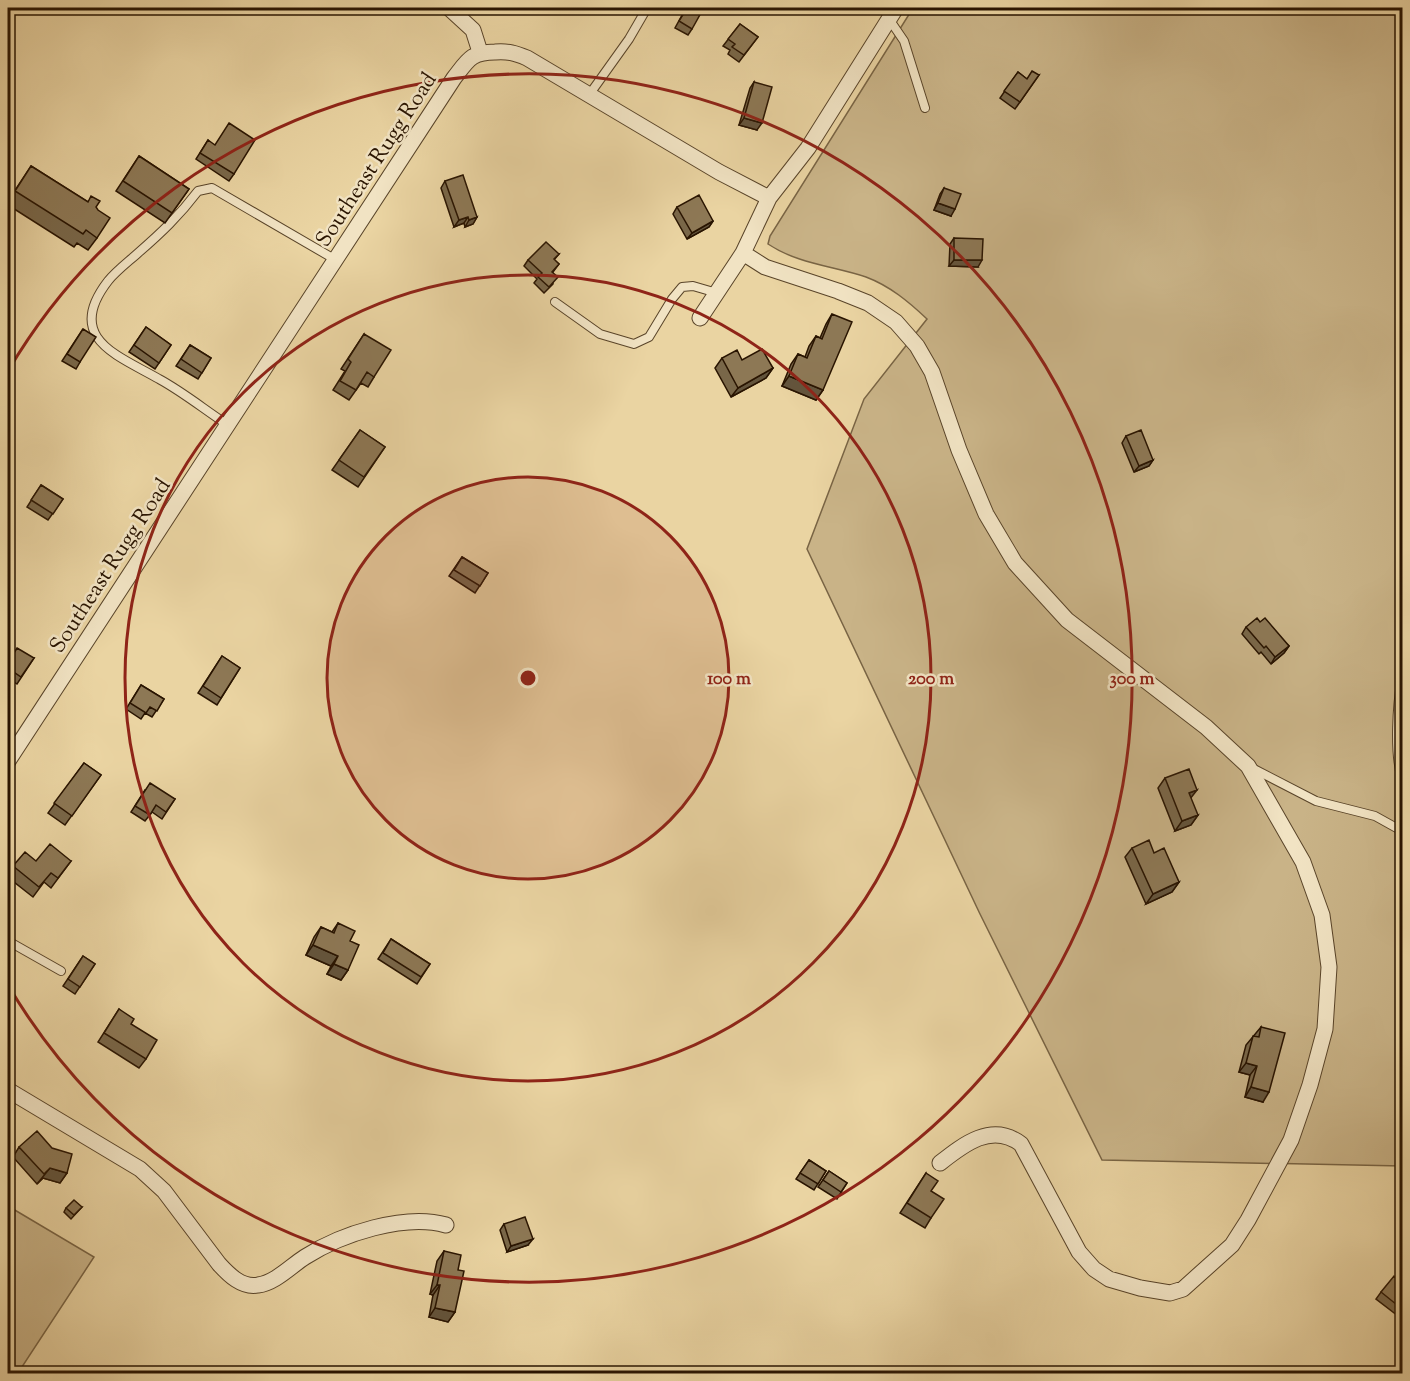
<svg xmlns="http://www.w3.org/2000/svg" width="1410" height="1381" font-family="'Sorts Mill Goudy',serif">
<style>
.green{fill:#c9b387;stroke:#796444;stroke-width:1.5}
.lines{fill:none;stroke-linecap:round;stroke-linejoin:round}
.lane-casing{stroke:#594429;stroke-width:10}
.street-casing{stroke:#594429;stroke-width:17}
.lane{stroke:#f1e3c3;stroke-width:8}
.street{stroke:#f1e3c3;stroke-width:15}
.wall{fill:#796749;stroke:#291401;stroke-width:1.5}
.shaded-wall{fill:#63543c;stroke:#291401;stroke-width:1.5}
.building{fill:#8d7855;stroke:#291401;stroke-width:1.5}
.ring{fill:none;stroke:#8f2418;stroke-width:3}
.labels{text-anchor:middle;stroke-width:5;stroke-linejoin:round;paint-order:stroke}
.street-label{font-size:22px;fill:#291401;stroke:#f1e3c3}
.centre{fill:#8f2418;stroke:#f1e3c3;stroke-width:3}
.ring-label{font-size:18px;text-anchor:middle;font-weight:bold;fill:#8f2418;stroke:#f1e3c3;stroke-width:5;stroke-linejoin:round;paint-order:stroke}
</style>
<rect width="100%" height="100%" fill="#ead4a2"/>
<filter id="stains"><feTurbulence type="fractalNoise" baseFrequency=".00333" numOctaves="4"/><feColorMatrix values="0 0 0 0 .2 0 0 0 0 .09 0 0 0 0 .02 0 0 0 .5 -.17"/></filter>
<radialGradient id="worn" r=".72"><stop offset=".6" stop-color="#630" stop-opacity="0"/><stop offset="1" stop-color="#630" stop-opacity=".3"/></radialGradient>
<path class="green" d="M913,8H1402V1166L1102,1160L980,914L807,549L864,399L927,319C909,302 890,286 866,277C833,266 798,264 768,244L770,236Z
M8,1206L94,1257L18,1373H8Z"/>
<g class="lines">
<defs>
<path id="lane" d="M889,19L904,41L925,108
M589,95L629,39L647,8
M555,302L600,334L634,344L649,337L672,299L682,287L693,286L717,293
M228,425C205,410 183,392 159,379C117,355 64,338 108,281C116,271 128,262 138,253C161,233 179,216 198,191L212,188L336,260
M1402,678C1397,705 1394,753 1402,779
M1252,768L1316,801L1375,816L1402,831
M8,941L61,971"/>
<path id="street" d="M449,8L473,30L480,52
M743,253L765,267L838,291L868,303L896,322L917,346L932,372L959,450L986,514L1015,563L1067,620L1206,727L1248,766L1303,862L1322,915L1329,967L1325,1029L1310,1085L1291,1140L1248,1220L1232,1245L1183,1289L1170,1293L1140,1288L1109,1279L1094,1269L1079,1252L1021,1144C992,1122 964,1144 940,1163
M700,318L743,253L769,198L808,148L896,8
M8,761L454,78C468,60 471,52 495,52C508,51 515,53 527,58L719,172L769,198
M8,1090L140,1169L164,1191L219,1264C229,1275 242,1288 258,1285C275,1283 291,1266 305,1257C341,1234 405,1213 446,1225"/>
</defs>
<use href="#lane" class="lane-casing"/>
<use href="#street" class="street-casing"/>
<use href="#lane" class="lane"/>
<use href="#street" class="street"/>
</g>
<path class="wall" d="M686,8H695L692,29L688,35L675,28Z
M740,24L758,37L739,62L728,54L730,50L723,46Z
M1018,72L1027,79L1039,75L1015,109L1000,98Z
M754,82L757,130L739,125L750,88Z
M208,140L234,174L229,181L196,159Z
M139,156L189,189L165,223L116,191Z
M31,166L96,207L97,238L88,250L77,243L74,247L8,205V201Z
M445,181L477,217L473,224L465,227L464,223L454,227L441,188Z
M944,188L951,216L934,210L940,194Z
M677,207L713,221L709,227L687,239L673,214Z
M954,238L978,267L949,266L950,244Z
M559,254L554,260L559,264L553,272V284L544,293L534,283L537,279L524,266L528,260Z
M832,314L823,390L816,400L782,386L791,364L798,354L805,357L809,346L816,336L820,338L826,324Z
M146,327L171,345L155,369L129,352Z
M83,329L80,362L76,369L62,361Z
M364,334L374,377L368,387L361,383L349,400L333,390L345,371L341,369Z
M190,345L211,358L198,379L176,366Z
M722,358L742,360L773,368L766,378L731,397L715,368Z
M360,430L385,447L358,487L332,470Z
M1126,436L1153,460L1149,466L1134,472L1122,443Z
M41,485L63,499L48,520L27,507Z
M462,557L488,573L475,593L449,576Z
M1260,622L1289,646L1284,653L1271,664L1261,652L1259,654L1242,634L1246,627Z
M222,656L240,668L217,705L198,693Z
M34,658L17,684L8,678V662Z
M141,685L164,699L152,717L145,713L141,719L126,709Z
M84,763L101,775L65,825L48,813Z
M1165,778L1198,815L1191,825L1175,831L1158,788Z
M145,790L175,799L162,819L152,812L145,821L131,812Z
M1132,848L1154,853L1179,882L1172,892L1146,904L1125,857Z
M36,861H71L51,888L44,882L33,897L10,879L8,883V874L13,866Z
M338,923L350,941L348,970L341,980L327,974L331,966L306,955L314,937L321,927L332,932Z
M391,939L430,964L417,984L378,959Z
M83,956L95,964L75,994L63,986Z
M119,1009L131,1024L146,1059L139,1068L98,1042Z
M1261,1027L1263,1102L1245,1097L1250,1075L1239,1072L1246,1045Z
M19,1147L67,1173L60,1183L43,1178L37,1184L13,1157Z
M809,1160L826,1171L814,1190L796,1179Z
M829,1171L847,1183L837,1199L818,1187Z
M926,1173L931,1191V1218L925,1228L900,1213Z
M82,1207L71,1219L64,1212L66,1208Z
M504,1224L528,1245L507,1252L500,1230Z
M444,1251L458,1270L455,1312L448,1322L429,1317L433,1295L430,1294L437,1261Z
M1402,1284V1319L1376,1299L1381,1292Z"/>
<path class="shaded-wall" d="M744,118L762,123L757,130L739,125Z
M938,203L955,209L951,216L934,210Z
M468,217L464,223L454,227L459,220Z
M477,217L473,224L465,227L469,220Z
M713,221L709,227L687,239L692,233Z
M954,260H982L978,267L949,266Z
M773,368L766,378L731,397L738,388Z
M789,376L823,390L816,400L782,386Z
M1153,460L1149,466L1134,472L1139,466Z
M1289,646L1284,653L1271,664L1275,657Z
M1197,790L1190,799L1189,793Z
M1198,815L1191,825L1175,831L1182,821Z
M1179,882L1172,892L1146,904L1153,894Z
M313,945L338,956L331,966L306,955Z
M334,964L348,970L341,980L327,974Z
M1246,1063L1257,1066L1250,1075L1239,1072Z
M1251,1087L1269,1092L1263,1102L1245,1097Z
M50,1168L67,1173L60,1183L43,1178L37,1184Z
M533,1239L528,1245L507,1252L511,1246Z
M437,1285H440L433,1295L430,1294Z
M435,1308L455,1312L448,1322L429,1317Z"/>
<path class="building" d="M687,8H695L702,11L692,29L679,21Z
M740,24L758,37L744,55L732,47L735,44L728,39Z
M1032,71L1039,75L1020,102L1004,91L1018,72L1027,79Z
M754,82L772,87L762,123L744,118Z
M229,123L255,140L234,174L200,153L208,140L215,145Z
M139,156L189,189L172,213L123,181Z
M31,166L88,202L91,196L100,201L96,207L98,210L110,218L97,238L86,230L83,234L15,191Z
M463,175L477,217L469,220L468,217L459,220L445,181Z
M944,188L961,194L955,209L938,203Z
M699,195L713,221L692,233L677,207Z
M954,238L983,239L982,260H954Z
M546,242L559,254L554,259L559,264L552,272L558,277L549,287L538,277L542,273L528,260Z
M832,314L852,322L823,390L789,376L798,354L807,358L816,336L822,339Z
M146,327L171,345L159,363L134,345Z
M83,329L96,337L80,362L67,354Z
M364,334L391,350L374,377L367,372L356,390L340,381L351,362L348,359Z
M190,345L211,358L202,373L181,359Z
M762,349L773,368L738,388L722,358L737,350L742,360Z
M360,430L385,447L364,477L339,460Z
M1141,430L1153,460L1139,466L1126,436Z
M41,485L63,499L53,514L31,500Z
M462,557L488,573L480,586L454,570Z
M1257,618L1260,622L1265,618L1289,646L1275,657L1266,646L1264,648L1246,627Z
M17,648L34,658L21,677L8,668V663Z
M222,656L240,668L221,698L203,686Z
M141,685L164,699L157,711L150,707L146,713L130,703Z
M84,763L101,775L72,816L54,803Z
M1189,769L1197,790L1189,793L1198,815L1182,821L1165,778Z
M150,783L175,799L166,812L156,805L150,815L135,806Z
M1149,840L1154,853L1164,848L1179,882L1153,894L1132,848Z
M50,844L71,861L58,878L51,873L39,887L13,866L25,852L36,861Z
M8,876L11,878L8,883Z
M338,923L355,931L350,941L359,945L348,970L334,964L338,956L313,945L321,927L334,933Z
M391,939L430,964L421,977L383,953Z
M83,956L95,964L80,987L68,979Z
M8,975H10V1001H8Z
M119,1009L134,1019L131,1024L157,1040L146,1059L104,1033Z
M1261,1027L1285,1033L1269,1092L1251,1087L1257,1066L1246,1063L1253,1036L1259,1037Z
M37,1131L52,1148L72,1154L67,1173L50,1168L44,1174L19,1147Z
M809,1160L826,1171L818,1184L800,1173Z
M829,1171L847,1183L841,1192L823,1180Z
M926,1173L938,1181L931,1191L944,1199L931,1218L907,1203Z
M74,1200L82,1207L74,1215L66,1208Z
M525,1217L533,1239L511,1246L504,1224Z
M444,1251L461,1255L458,1270L464,1271L455,1312L435,1308L440,1285H437Z
M1394,1276L1402,1284V1309L1381,1292Z"/>
<circle cx="528" cy="678" r="201" fill="#8f2418" fill-opacity=".12"/>
<g class="ring">
<circle cx="528" cy="678" r="201"/>
<circle cx="528" cy="678" r="403"/>
<path d="M8 371A604 604 0 1 1 8 985"/>
</g>
<g class="labels">
<g class="street-label">
<text transform="translate(375 159) rotate(-57)" y="8">Southeast Rugg Road</text>
<text transform="translate(109 565) rotate(-57)" y="8">Southeast Rugg Road</text>
</g>
</g>
<circle cx="528" cy="678" r="9" class="centre"/>
<g class="ring-label">
<text x="729" y="684">100 m</text>
<text x="931" y="684">200 m</text>
<text x="1132" y="684">300 m</text>
</g>
<rect width="1410" height="1381" fill="none" stroke="#ead4a2" stroke-width="30"/>
<rect x="9" y="9" width="1392" height="1363" fill="none" stroke="#291401" stroke-width="3"/>
<rect x="15" y="15" width="1380" height="1351" fill="none" stroke="#291401" stroke-width="1.5"/>
<rect width="100%" height="100%" filter="url(#stains)"/>
<rect width="100%" height="100%" fill="url(#worn)"/>
</svg>
